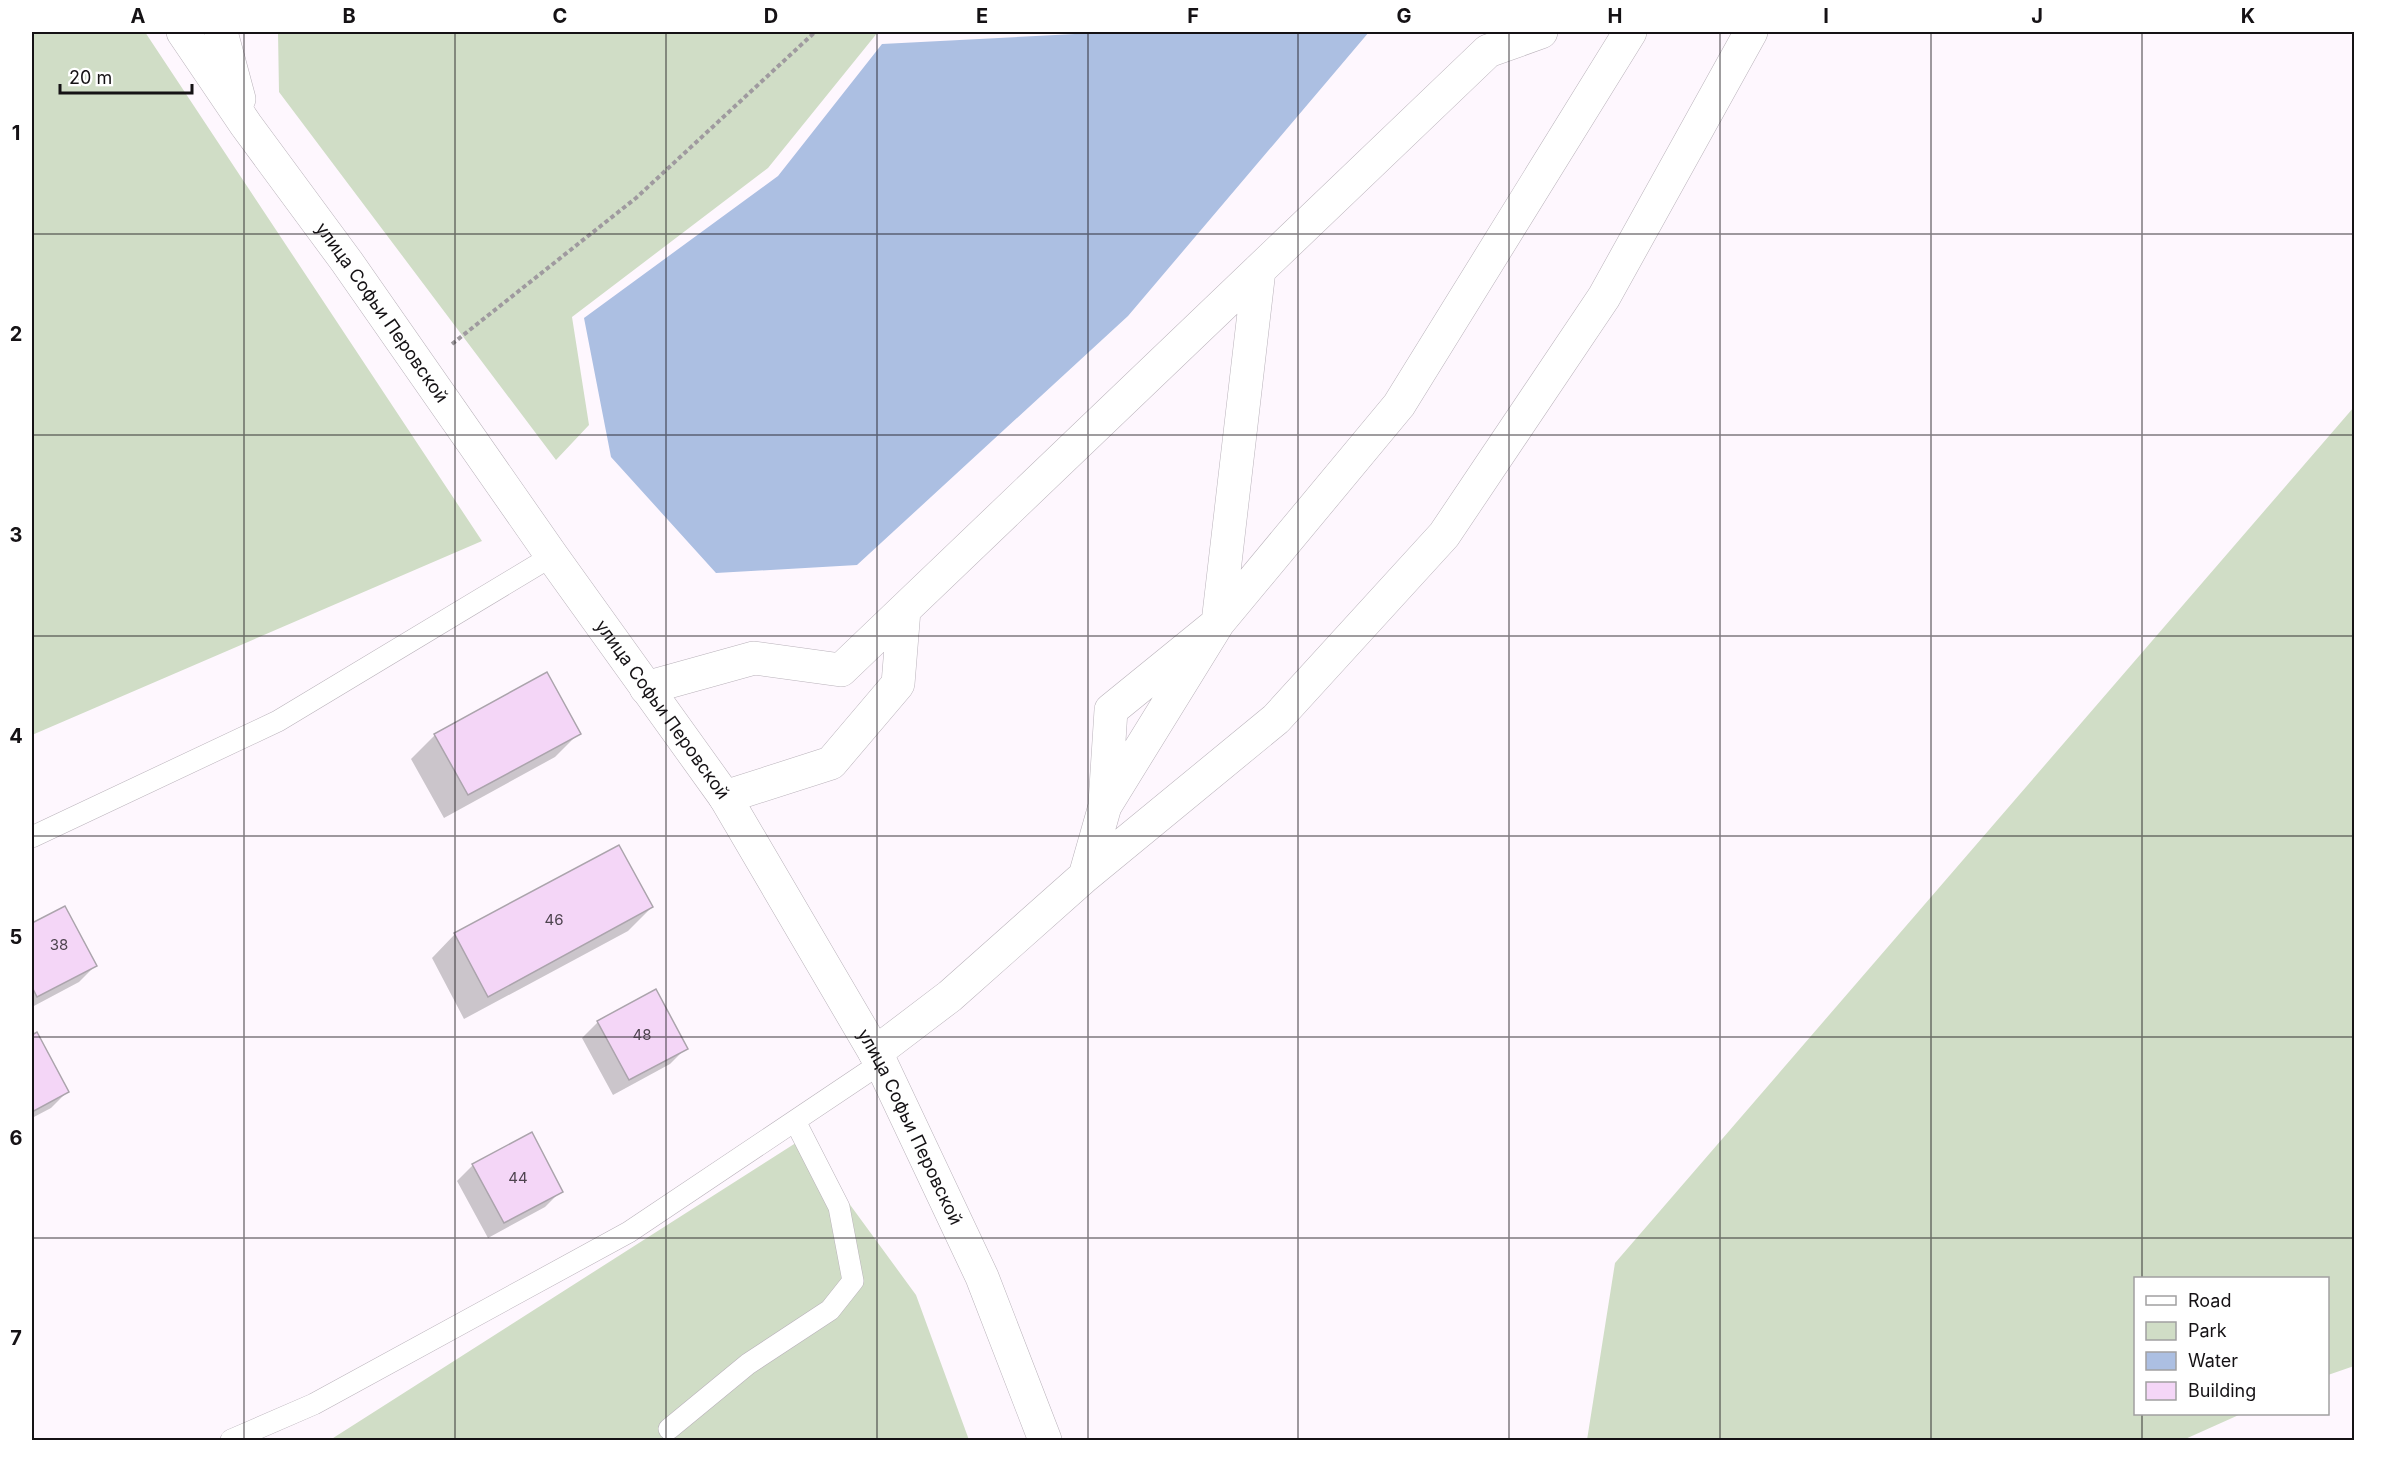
<svg xmlns="http://www.w3.org/2000/svg" width="2386" height="1472" font-family="Inter,sans-serif">
<style>
.green{fill:#d0ddc6}
.water{fill:#acbfe2}
.shadow{fill:#0003}
.building{fill:#f4d6f7;stroke:#aba4ac;stroke-width:1.5}
.lines{fill:none;stroke-linecap:round;stroke-linejoin:round}
.lane-casing{stroke:#b9b2ba;stroke-width:22}
.street-casing{stroke:#b9b2ba;stroke-width:34}
.secondary-casing{stroke:#b9b2ba;stroke-width:34}
.path{stroke:#9f9a9f;stroke-width:4;stroke-dasharray:4.5 3;stroke-linecap:butt}
.lane{stroke:#fff;stroke-width:21}
.street{stroke:#fff;stroke-width:33}
.secondary{stroke:#fff;stroke-width:33}
.grid{fill:none;stroke:#151215;stroke-width:1.5;stroke-opacity:0.55}
.labels{text-anchor:middle;stroke-width:5;stroke-linejoin:round;paint-order:stroke}
.number-label{font-size:15px;fill:#4d434e}
.street-label{font-size:18px;fill:#151215;stroke:#fff}
.neatline{fill:none;stroke:#151215;stroke-width:2}
.grid-label{font-size:20px;text-anchor:middle;font-weight:bold;fill:#151215}
</style>
<rect width="100%" height="100%" fill="#fef7fe"/>
<path class="green" d="M32,32H145L482,541L32,735Z
M278,32H878L768,168L572,317L589,425L556,460L279,92Z
M2354,407V1366L2328,1375V1278H2136V1414H2241L2183,1440H1587L1615,1263Z
M802,1139L916,1295L969,1440H330Z"/>
<path class="water" d="M1077,32H1369L1128,316L857,565L716,573L611,457L584,318L778,176L882,44L1075,34Z"/>
<path class="shadow" d="M579,733L555,757L444,818L411,759L435,735Z
M652,907L628,931L464,1019L432,958L455,934Z
M64,908L95,966L79,982L32,1007V925Z
M598,1022L686,1048L670,1064L613,1095L582,1038Z
M36,1034L67,1092L51,1108L32,1118V1037Z
M473,1165L561,1191L545,1207L488,1238L457,1181Z"/>
<path class="building" d="M547,672L581,734L468,795L434,734Z
M619,845L653,907L488,997L454,933Z
M65,906L97,966L37,997L32,987V923Z
M656,989L688,1049L629,1080L597,1021Z
M37,1032L69,1092L32,1112V1035Z
M532,1132L563,1192L504,1223L472,1164Z"/>
<g class="lines">
<defs>
<path id="lane" d="M32,837L278,721L552,556
M669,1429L748,1364L830,1310L853,1281L839,1207L795,1121
M231,1440L314,1404L629,1232L881,1063"/>
<path id="street" d="M646,688L754,658L841,670L1488,51L1541,32
M725,797L831,763L898,684L904,610
M1105,803L1111,710L1218,623L1259,270
M1085,876L1105,806L1218,623L1399,405L1630,32
M875,1053L950,996L1085,876L1276,719L1444,535L1604,297L1751,32"/>
<g id="secondary">
<path id="s1" d="M183,32L246,125L347,262L552,556L725,797L881,1063L982,1277L1045,1440"/>
<path d="M221,32L239,99"/>
</g>
</defs>
<use href="#lane" class="lane-casing"/>
<use href="#street" class="street-casing"/>
<use href="#secondary" class="secondary-casing"/>
<path class="path" d="M452,344L636,198L815,32"/>
<use href="#lane" class="lane"/>
<use href="#street" class="street"/>
<use href="#secondary" class="secondary"/>
</g>
<path class="grid" d="M244,32V1440M455,32V1440M666,32V1440M877,32V1440M1088,32V1440M1298,32V1440M1509,32V1440M1720,32V1440M1931,32V1440M2142,32V1278M32,234H2354M32,435H2354M32,636H2354M32,836H2354M32,1037H2354M32,1238H2354M2142,1414V1440"/>
<g class="labels">
<g class="number-label">
<text x="554" y="925">46</text>
<text x="59" y="950">38</text>
<text x="642" y="1040">48</text>
<text x="518" y="1183">44</text>
</g>
<g class="street-label">
<text dy="6" stroke="none"><textPath href="#s1" startOffset="344">улица Софьи Перовской</textPath></text>
<text dy="6" stroke="none"><textPath href="#s1" startOffset="830">улица Софьи Перовской</textPath></text>
<text dy="6" stroke="none"><textPath href="#s1" startOffset="1316">улица Софьи Перовской</textPath></text>
</g>
</g>
<rect width="2386" height="1472" fill="none" stroke="#ffffff" stroke-width="66"/>
<rect x="2134" y="1277" width="195" height="138" fill="#ffffff" stroke="#a1a0a1" stroke-width="1.5"/>
<rect x="2146" y="1296" width="30" height="9" fill="#ffffff" stroke="#a1a0a1" stroke-width="1.5"/>
<text x="2188" y="1307" font-size="18" fill="#151215">Road</text>
<rect x="2146" y="1322" width="30" height="18" fill="#d0ddc6" stroke="#a1a0a1" stroke-width="1.5"/>
<text x="2188" y="1337" font-size="18" fill="#151215">Park</text>
<rect x="2146" y="1352" width="30" height="18" fill="#acbfe2" stroke="#a1a0a1" stroke-width="1.5"/>
<text x="2188" y="1367" font-size="18" fill="#151215">Water</text>
<rect x="2146" y="1382" width="30" height="18" fill="#f4d6f7" stroke="#a1a0a1" stroke-width="1.5"/>
<text x="2188" y="1397" font-size="18" fill="#151215">Building</text>
<path d="M60 84v9h132v-9" fill="none" stroke="#151215" stroke-width="3"/>
<text x="69" y="84" font-size="18" fill="#151215" stroke="#ffffff" stroke-width="4.5" paint-order="stroke">20 m</text>
<rect x="33" y="33" width="2320" height="1406" class="neatline"/>
<g class="grid-label">
<text x="138" y="23">A</text>
<text x="349" y="23">B</text>
<text x="560" y="23">C</text>
<text x="771" y="23">D</text>
<text x="982" y="23">E</text>
<text x="1193" y="23">F</text>
<text x="1404" y="23">G</text>
<text x="1615" y="23">H</text>
<text x="1826" y="23">I</text>
<text x="2037" y="23">J</text>
<text x="2248" y="23">K</text>
<text x="16" y="140">1</text>
<text x="16" y="341">2</text>
<text x="16" y="542">3</text>
<text x="16" y="743">4</text>
<text x="16" y="944">5</text>
<text x="16" y="1145">6</text>
<text x="16" y="1345">7</text>
</g>
</svg>
